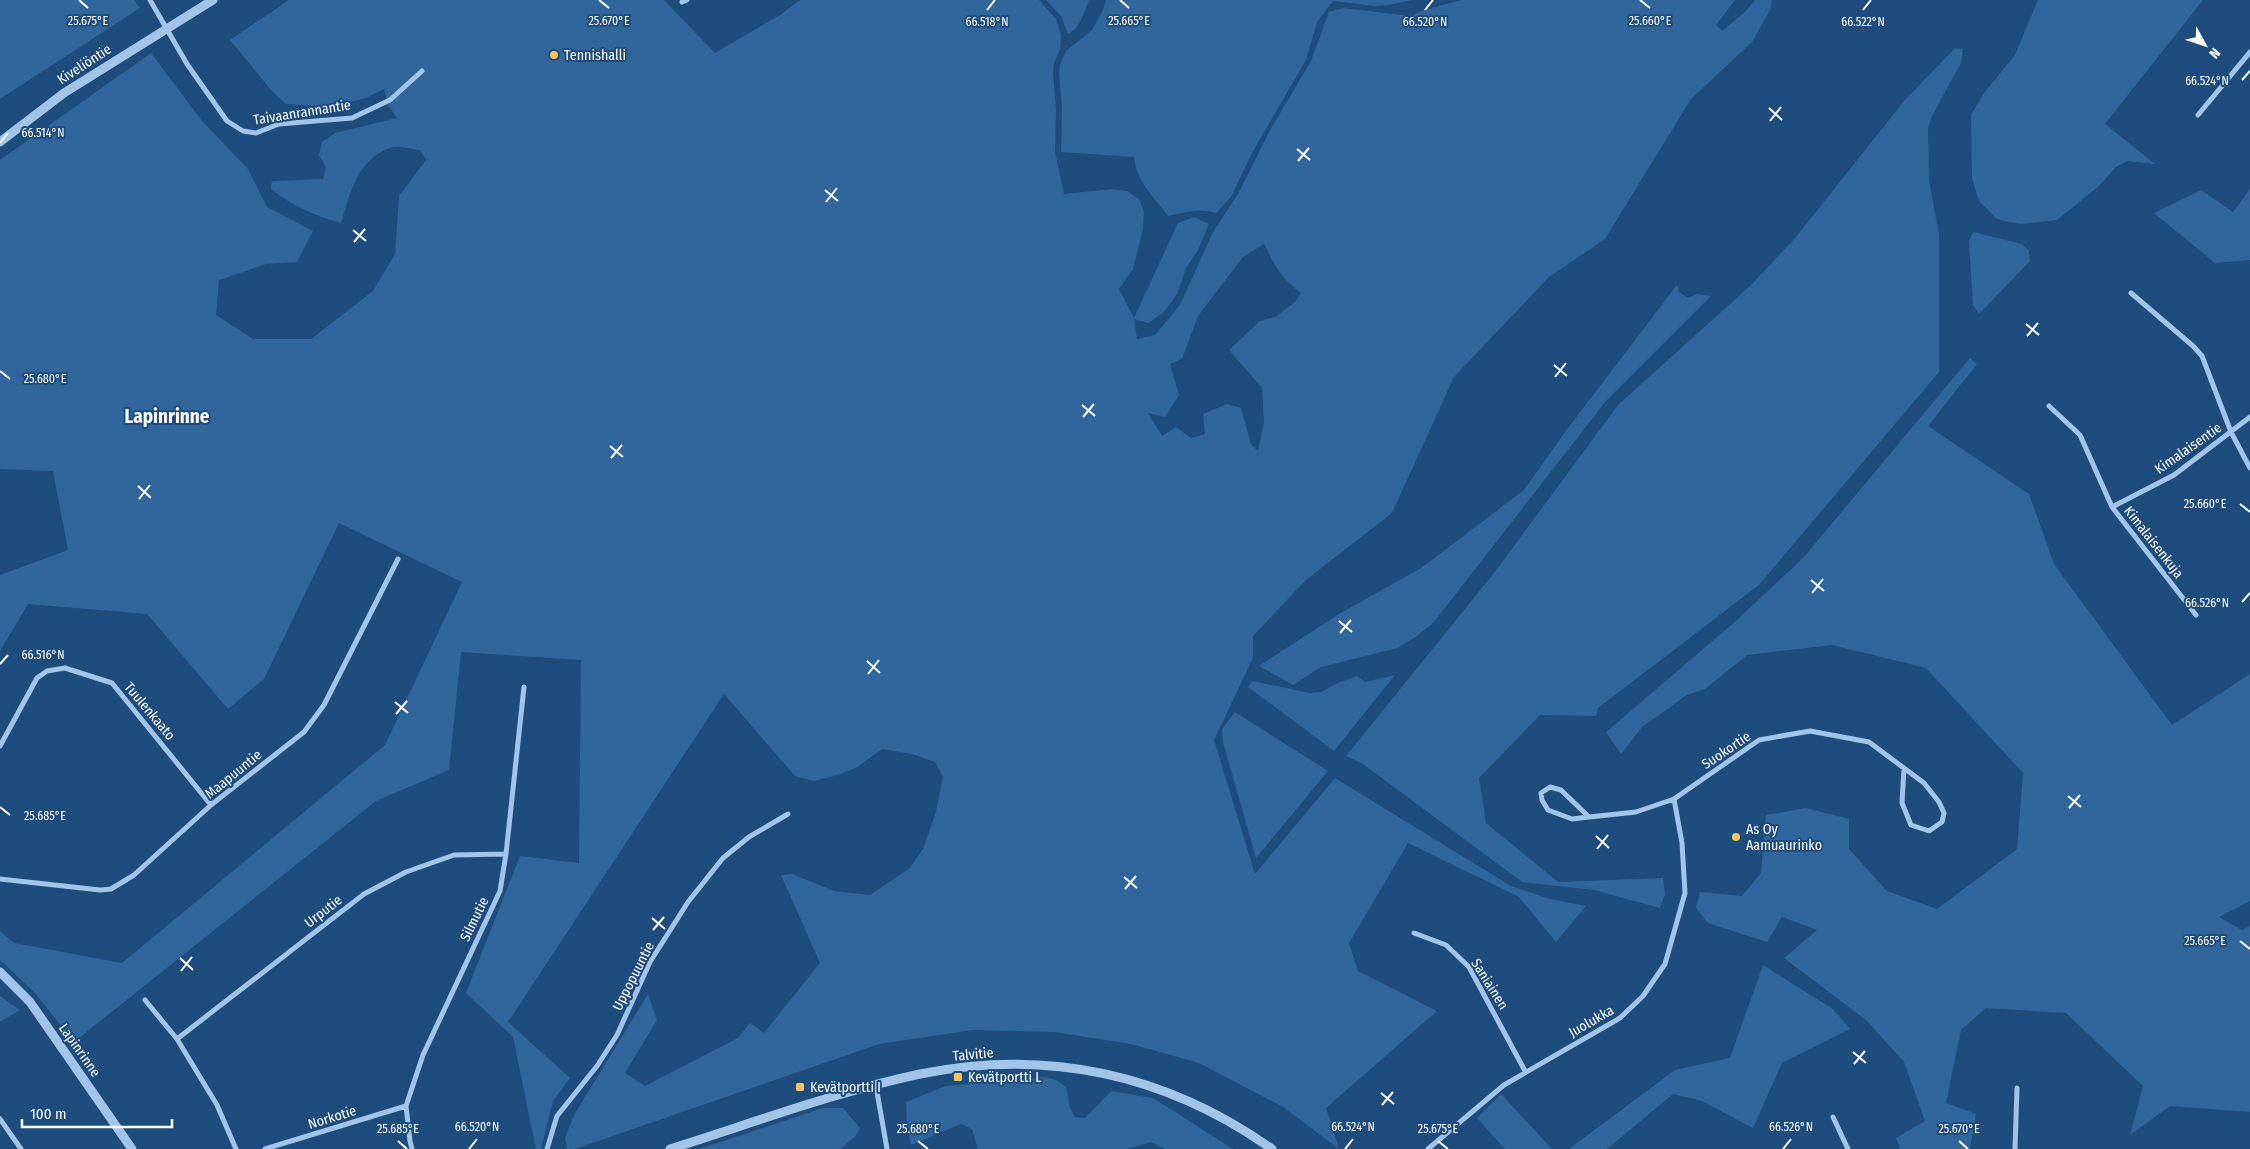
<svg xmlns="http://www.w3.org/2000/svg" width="2250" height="1149" font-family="'Fira Sans Condensed',sans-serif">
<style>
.green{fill:#30669c;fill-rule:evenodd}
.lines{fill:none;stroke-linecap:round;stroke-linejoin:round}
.minor{stroke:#a1c4e8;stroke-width:5}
.tertiary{stroke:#a1c4e8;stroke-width:9}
.ticks{fill:none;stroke:#fff;stroke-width:2}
.poi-dot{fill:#f7c460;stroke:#1e4c7d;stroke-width:2}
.labels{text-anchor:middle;stroke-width:4;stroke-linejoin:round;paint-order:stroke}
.poi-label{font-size:14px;fill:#fff;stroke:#1e4c7d;text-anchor:start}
.street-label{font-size:14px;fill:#fff;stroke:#1e4c7d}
.district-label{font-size:19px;font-weight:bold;fill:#fff;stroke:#1e4c7d}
.ticks-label{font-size:12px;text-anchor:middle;fill:#fff;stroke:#1e4c7d;stroke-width:4;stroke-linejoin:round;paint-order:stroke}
</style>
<rect width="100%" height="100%" fill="#1e4c7d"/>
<path class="green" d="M0,0H134L140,8L0,99Z
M289,0H664L715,53L780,15L800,0H1039L1056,19L1061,35L1060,49L1054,63L1053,74L1056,109L1055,152L1064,194L1112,189L1127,191L1139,199L1144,212L1143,229L1133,269L1119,289L1134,318L1178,223L1194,217L1209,224L1198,250L1186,268L1177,294L1163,313L1148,323L1134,319L1137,339L1155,335L1180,305L1213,232L1238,194L1269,132L1311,61L1329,12L1343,8L1410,16L1427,9L1462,0H1735L1716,25L1722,31L1746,11L1755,0H1772L1770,10L1752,42L1691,99L1605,239L1549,277L1454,377L1392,513L1306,580L1253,636V658L1214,740L1255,874L1335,778L1511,886L1550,899L1586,906L1556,942L1519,897L1408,843L1349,943L1358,971L1437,1011L1326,1108L1339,1149L1283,1107L1199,1063L1131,1044L1054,1032L973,1030L879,1044L575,1149H567L565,1138L574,1115L648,994L657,1020L625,1073L645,1086L738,1038L750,1023L764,1033L820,963L781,875L792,874L834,891L870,895L910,868L923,849L936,812L943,777L935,762L912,754L882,749L856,768L834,776L814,781L795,776L724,694L508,1022L570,1078L553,1101L541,1149H536L513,1037L466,993L520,856L579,863L581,660L461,652L449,770L376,801L74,1042L35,993L0,960V931L14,943L122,963L385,745L462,582L339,523L264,679L228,709L147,614L28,604L0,651V575L68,550L53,471L0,469V160L151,53L202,121L248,169L267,207L313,231L297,262L266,264L219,280L216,315L253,339H311L373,291L395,254L399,196L426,160L420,150C412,149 398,145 390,148C357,159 350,194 341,223C316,216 292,206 271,189L272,181L323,179L326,167L319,155L322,142L335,133L397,118L388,105L384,89L366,98L330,107L286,104L272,91L230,40ZM1264,244C1276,267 1279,276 1301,293L1295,302L1275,317L1260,321L1229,350L1262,388L1264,422L1258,451L1251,444L1241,408L1227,404L1203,414L1205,434L1191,438L1176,427L1162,436L1148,413L1165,417L1179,395L1170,364L1182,359L1198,316L1243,257Z
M1046,0H1089C1083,13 1082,27 1068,34L1061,16Z
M1106,0H1413L1389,5L1375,6L1333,1L1317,22L1306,60L1252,153L1231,197L1216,213C1199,208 1185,212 1168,216C1155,198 1136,182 1134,157L1061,152L1062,108L1059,74L1060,65L1066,51L1092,30L1103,10Z
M2038,0H2203L2105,124L2155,164L2127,161L2116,167L2099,186L2057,220L2021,224L2009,222L1997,219L1979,201L1972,179L1971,115L1984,93L2015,55Z
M1955,48L1963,49L1961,63L1931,118L1928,129L1929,181L1939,234V372L1759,585L1598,708L1596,716L1540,715L1479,778L1486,823L1558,882L1663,878L1665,894L1660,908L1594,890L1522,882L1363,764L1346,756L1494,573L1618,405L1751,285L1796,237L1904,101Z
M2250,189V260L2215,263L2154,213L2201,190L2233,212Z
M1973,232L2022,244L2029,251L2030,261L1979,314L1973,305L1969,241Z
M1677,285L1679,292L1688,298L1697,294L1711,296L1606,401L1434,622L1417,636L1397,648L1321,667L1293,685L1259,666L1339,614L1421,568L1524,490L1568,428Z
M1970,358L1977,364L1928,426L2029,494L2054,564L2172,725L2250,674V901L2219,917L2242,930L2250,926V1112L2170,1106L2130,1135L2143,1086L2066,1013L1986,1008L1961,1030L1946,1103L1976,1114L1970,1149H1900L1896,1138L1925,1121L1904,1062L1867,1021L1784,958L1817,930L1782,917L1767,942L1708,923L1696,908L1700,892L1742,896L1761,873L1766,815L1806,808L1849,819V849L1887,891L1937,909L2017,849L2023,773L1926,668L1832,645L1747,655L1705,689L1687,695L1642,727L1621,754L1606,732L1737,620L1804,557Z
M1395,675L1334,751L1248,687L1252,681L1310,693L1321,692L1338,683L1357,676L1365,682Z
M1235,712L1328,771L1256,858L1223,742L1222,729Z
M1763,965L1833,1009L1850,1029L1782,1063L1753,1128L1702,1101L1673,1094L1607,1149H1569L1675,1070L1730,1058Z
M0,996L20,1010L0,1022Z
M1045,1077L1056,1080L1066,1087L1070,1108L1075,1117L1085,1118L1111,1091L1153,1098L1233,1149H1165L1151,1142L1127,1149H978L972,1129L961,1124L911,1145L907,1124L906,1102L946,1086Z
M1501,1094L1552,1149H1505L1477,1118Z
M823,1108H843L860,1128L855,1137L840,1149H699Z"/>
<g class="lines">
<path class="minor" d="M150,0L187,64L227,121L243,131L256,133L279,124L352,118L390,100L422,71
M682,2L687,0
M2198,115L2250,52
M2131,293L2193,346L2202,356L2231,432L2250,468
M2049,406L2080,435L2112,507L2174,475L2250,417
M2112,507L2196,615
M0,746L37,678L47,671L65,668L112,683L211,805
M1589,817L1572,819L1548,810L1542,800L1541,793L1550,787L1561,790L1589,817L1636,812L1674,799L1759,740L1810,731L1869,742L1924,783L1939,802L1944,813L1942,822L1929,831L1911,825L1902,803L1904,768
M0,879L100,890L111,889L134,875L211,805L304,732L324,705L398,559
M1414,933L1446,945L1469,967L1525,1071
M145,1000L177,1039L217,1105L236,1149
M177,1039L364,894L406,872L454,855L506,854
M876,1086L887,1149
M1833,1117L1848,1149
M0,1119L21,1149
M265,1149L406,1106
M412,1149L410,1141L406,1106L423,1055L500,891L506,854L524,687
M547,1149L557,1116L597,1066L617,1035L650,962L688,902L723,858L749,837L788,814
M1428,1149L1504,1085L1620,1018L1643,996L1665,964L1685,893L1682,843L1674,799
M2015,1149L2017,1088"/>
<path class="tertiary" d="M0,142L64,93L213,0
M0,972L30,1002L132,1149
M670,1149C753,1123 835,1092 920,1074C1047,1048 1166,1074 1272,1149"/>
</g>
<path class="ticks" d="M79,0L88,8M599,0L609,8M1120,0L1129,8M1640,0L1650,8M987,10L995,0M1425,10L1433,0M1863,10L1871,0M2242,80L2250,71M1769,108L1782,120M1770,121L1781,107M0,143L8,133M1297,149L1310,160M1298,161L1309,148M825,190L838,201M826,202L837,188M353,230L366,241M354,242L365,229M2026,324L2039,335M2027,336L2038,323M1554,365L1567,376M0,371L10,379M1555,377L1566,363M1082,405L1095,416M1083,417L1094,404M610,446L623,457M611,458L622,445M138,486L151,498M139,499L150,485M2240,504L2250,512M1811,580L1824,591M1812,593L1823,579M2242,602L2250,593M1339,621L1352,632M1340,633L1351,620M867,661L880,673M0,664L8,655M868,674L879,660M395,702L408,713M396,714L407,701M2068,796L2081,807M0,807L10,815M2069,808L2080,795M1596,836L1609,848M1597,849L1608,835M1124,877L1137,888M1125,889L1136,876M652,918L665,929M653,930L664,917M2240,941L2250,949M180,958L193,970M181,971L192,957M1853,1052L1866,1063M1854,1064L1865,1051M1381,1093L1394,1104M1382,1105L1393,1092M398,1141L407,1149M918,1141L928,1149M1438,1141L1448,1149M1959,1141L1968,1149M469,1149L477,1139M1345,1149L1353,1139M1783,1149L1791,1139"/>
<g class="poi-dot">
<circle cx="554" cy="55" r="5"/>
<circle cx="1736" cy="837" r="5"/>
<rect x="953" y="1072" width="10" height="10" rx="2.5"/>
<rect x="795" y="1082" width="10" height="10" rx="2.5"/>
</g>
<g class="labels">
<g class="poi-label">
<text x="564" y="60">Tennishalli</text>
<text x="1746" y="834">As Oy<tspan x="1746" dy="16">Aamuaurinko</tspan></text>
<text x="968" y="1082">Kevätportti L</text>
<text x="810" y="1092">Kevätportti I</text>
</g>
<g class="street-label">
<text transform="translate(84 64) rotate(-33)" y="5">Kiveliöntie</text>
<text transform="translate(302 112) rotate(-9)" y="5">Taivaanrannantie</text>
<text transform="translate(2188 448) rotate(-35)" y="5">Kimalaisentie</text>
<text transform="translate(2154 542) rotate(52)" y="5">Kimalaisenkuja</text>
<text transform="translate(150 711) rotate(50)" y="5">Tuulenkaato</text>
<text transform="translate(1726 750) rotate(-34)" y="5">Suokortie</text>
<text transform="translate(233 774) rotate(-39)" y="5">Maapuuntie</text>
<text transform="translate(323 911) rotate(-38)" y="5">Urputie</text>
<text transform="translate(474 919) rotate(-64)" y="5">Silmutie</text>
<text transform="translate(633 976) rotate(-63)" y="5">Uppopuuntie</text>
<text transform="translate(1490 984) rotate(58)" y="5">Saniainen</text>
<text transform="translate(1591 1021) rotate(-30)" y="5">Juolukka</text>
<text transform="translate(80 1050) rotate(55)" y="5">Lapinrinne</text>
<text transform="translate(973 1054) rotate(-5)" y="5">Talvitie</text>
<text transform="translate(332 1117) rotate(-17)" y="5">Norkotie</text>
</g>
<g class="district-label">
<text x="167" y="423">Lapinrinne</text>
</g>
</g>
<g class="ticks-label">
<text x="88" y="25">25.675°E</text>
<text x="609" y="25">25.670°E</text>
<text x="1129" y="25">25.665°E</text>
<text x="1650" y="25">25.660°E</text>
<text x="987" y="26">66.518°N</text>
<text x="1425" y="26">66.520°N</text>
<text x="1863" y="26">66.522°N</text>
<text x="2207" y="85">66.524°N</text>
<text x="43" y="137">66.514°N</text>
<text x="45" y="383">25.680°E</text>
<text x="2205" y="508">25.660°E</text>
<text x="2207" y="607">66.526°N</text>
<text x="43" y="659">66.516°N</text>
<text x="45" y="820">25.685°E</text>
<text x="2205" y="945">25.665°E</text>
<text x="477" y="1131">66.520°N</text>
<text x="1353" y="1131">66.524°N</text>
<text x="1791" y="1131">66.526°N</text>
<text x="398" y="1133">25.685°E</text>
<text x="918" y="1133">25.680°E</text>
<text x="1438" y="1133">25.675°E</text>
<text x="1959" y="1133">25.670°E</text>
</g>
<g transform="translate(2205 45) rotate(130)" stroke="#1e4c7d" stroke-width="4" paint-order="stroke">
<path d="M0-4L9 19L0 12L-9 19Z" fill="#ffffff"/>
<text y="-8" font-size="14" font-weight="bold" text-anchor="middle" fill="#ffffff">N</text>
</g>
<path d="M22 1119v8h150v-8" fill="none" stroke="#ffffff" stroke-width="2.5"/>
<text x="30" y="1119" font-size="15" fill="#ffffff" stroke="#1e4c7d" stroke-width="4" paint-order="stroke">100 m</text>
</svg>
